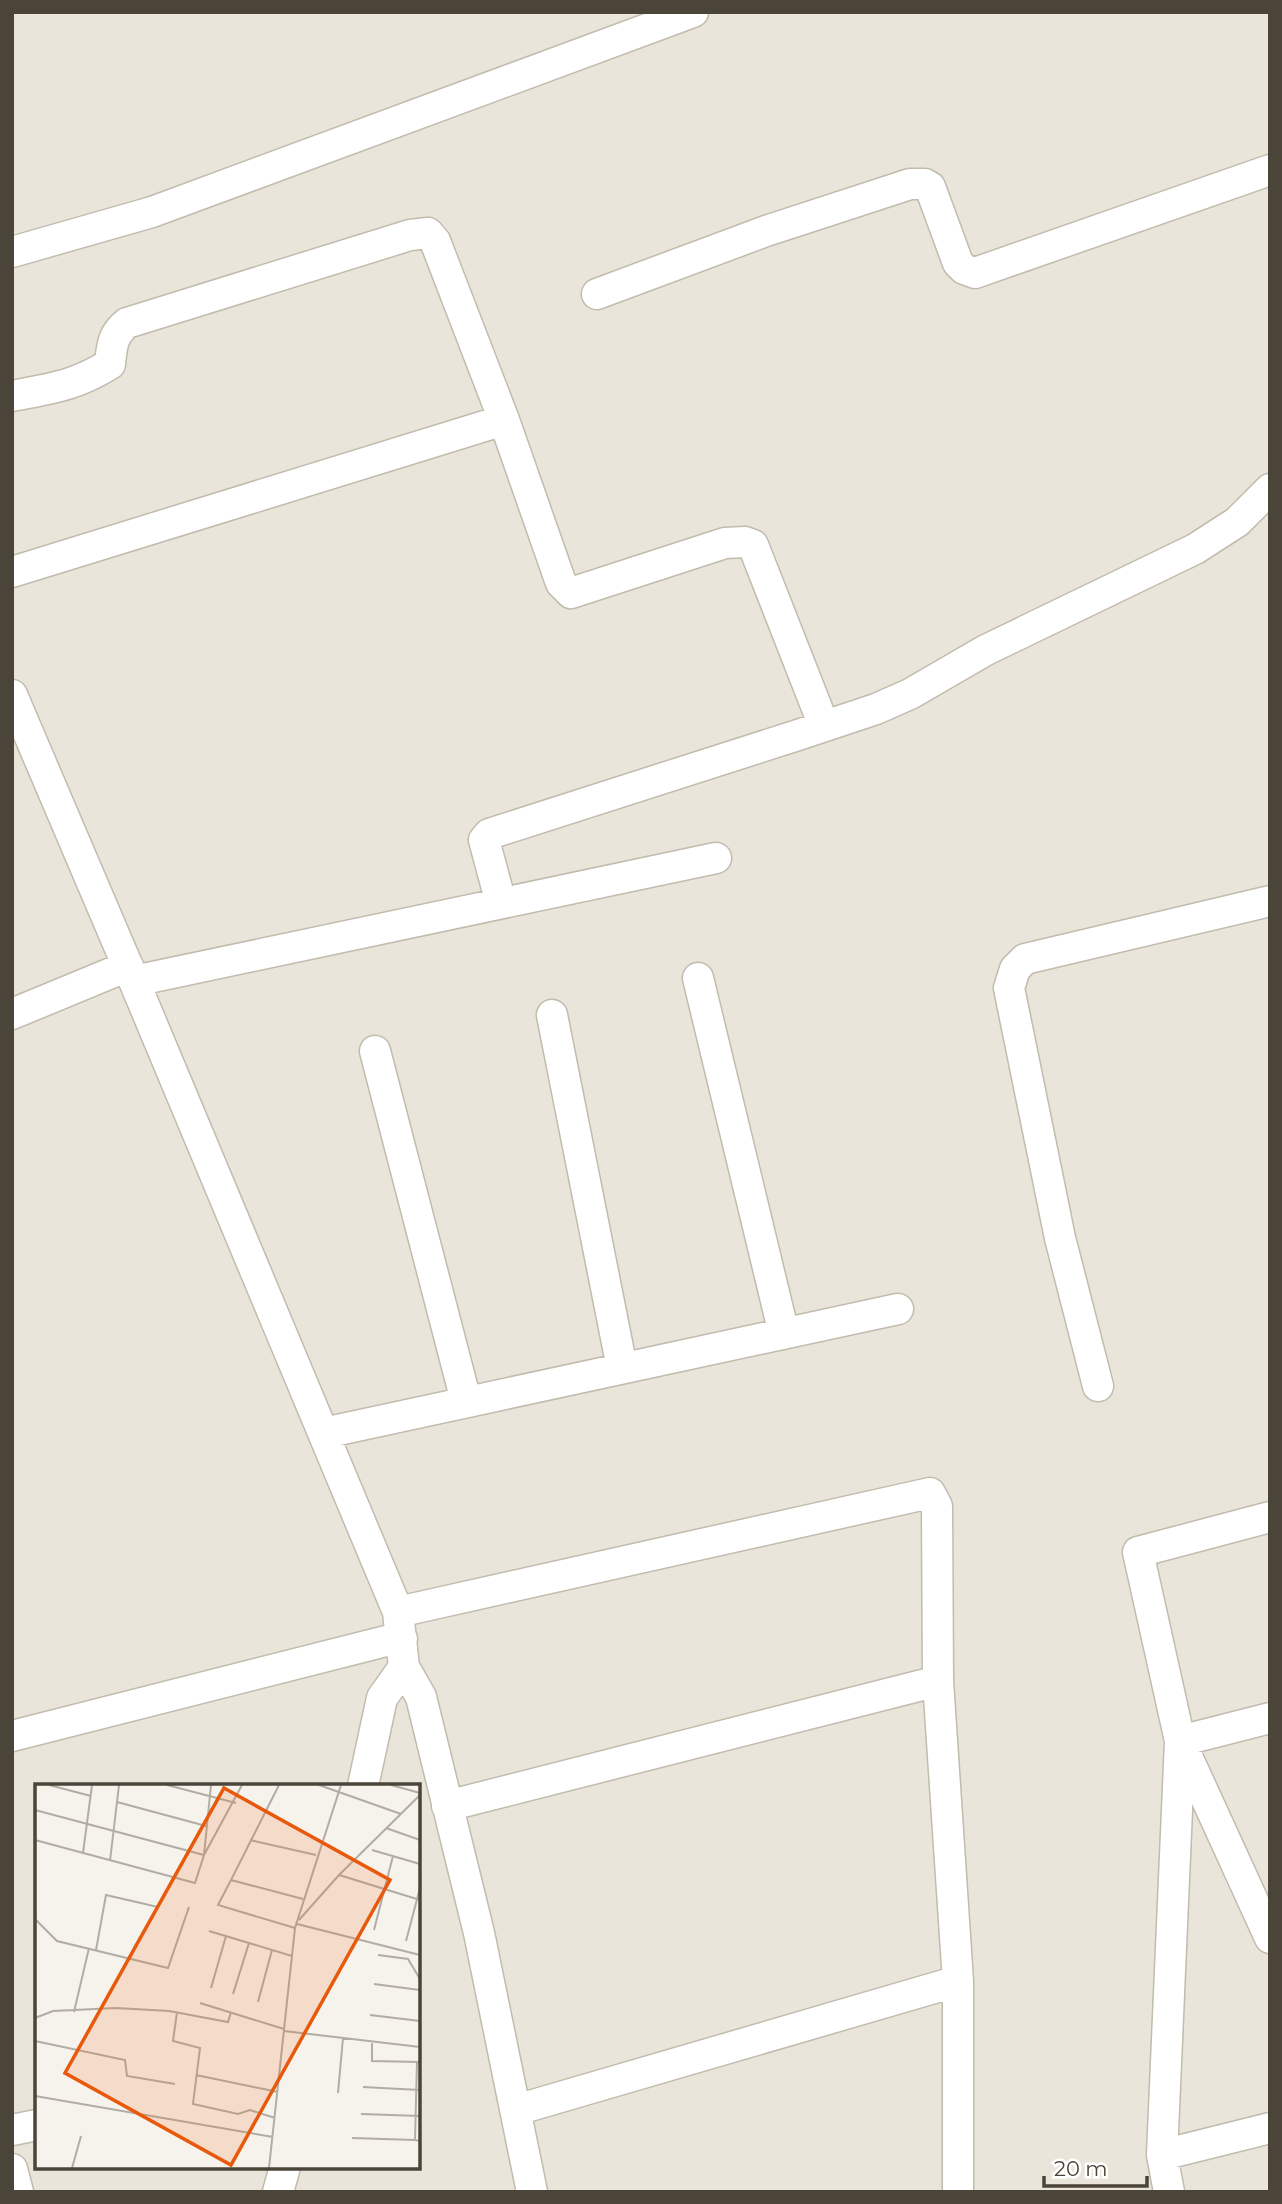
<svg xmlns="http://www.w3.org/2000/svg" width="1282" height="2204" font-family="Montserrat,sans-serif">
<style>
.residential{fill:#eae5da;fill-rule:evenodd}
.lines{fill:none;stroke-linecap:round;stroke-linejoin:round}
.minor-casing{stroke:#c2bbae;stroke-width:33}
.minor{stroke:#fff;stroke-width:30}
.inset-road{fill:none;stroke:#b2ada4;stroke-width:2}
.view{fill:#e8590c;fill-opacity:0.15;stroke:#e8590c;stroke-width:3.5}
.inset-edge{fill:none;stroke:#4b4439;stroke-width:3.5}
</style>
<rect width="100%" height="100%" fill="#f6f3ec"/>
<path class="residential" d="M12,12H1270V2192H12ZM37,1786H418V2167H37Z"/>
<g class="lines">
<defs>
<path id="minor" d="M12,252L152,212L693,12
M597,294L766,231L910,184H925L930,187L958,263L964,269L975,273L1270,170
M12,396C52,388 75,386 110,364C112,346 112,335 127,323L410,235L428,233L435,241L504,420L561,583L571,593L725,543L745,542L753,545L824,726
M12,572L504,420
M12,695L134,981L398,1612L404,1667L421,1697L479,1933L532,2192
M501,903L484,840L489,834L798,735L876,709L910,694L986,650L1195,549L1237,522L1270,489
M698,978L784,1334
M134,981L716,858
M12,1014L128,966
M552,1015L622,1368
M375,1051L466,1401
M1098,1386L1060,1238L1009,988L1015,969L1025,959L1270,901
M324,1433L898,1309
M1270,1517L1138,1552L1180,1741L1270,1938
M398,1612L930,1493L937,1506L938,1681
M12,1736L386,1641L402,1639
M363,1786L382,1698L404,1667
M447,1806L938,1681L958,1981V2192
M516,2110L958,1981
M12,2130L37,2125
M1162,2155L1270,2128
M12,2169L18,2192
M278,2192L285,2167
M1169,2192L1162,2155L1180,1741L1270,1718"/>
</defs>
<use href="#minor" class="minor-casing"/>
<use href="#minor" class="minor"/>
</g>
<g transform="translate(35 1784)">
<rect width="385" height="385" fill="#f6f3ec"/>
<path class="inset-road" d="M14,1L56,12M132,1L201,19M244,1L196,96L268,115M284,1L366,30M356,1L385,9M82,18L171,42M0,26L169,71L207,1M351,44L385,56M0,56L160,99L169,71L176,1M215,56L281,71M337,66L385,80M48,69L57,1M75,77L84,1M304,91L385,11M196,96L183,121L260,144M0,135L22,157L133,184L154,123M264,136L304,91L385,116M262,140L385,171M339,146L358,72M174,147L257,172M371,157L385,104M61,166L71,111L123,123M343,171L373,175L385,195M339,200L385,206M176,204L191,152M198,210L214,159M223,218L237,166M165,219L249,245M39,228L54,164M142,228L138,257L165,264L158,320L203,330L215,326L240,334M335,231L385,237M0,234L18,227L81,224L134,227L193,238L196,228M249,247L385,263M0,257L90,276L92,292L140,300M337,257V277L385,278M382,278L380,356L385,357M161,291L243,308M328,303L385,306M303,309L308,254M0,312L238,353M326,330L385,332M317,354L380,356M37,384L46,352M234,384L260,144L306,1"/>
<path class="view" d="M189,4L355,96L196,381L30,289Z"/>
<rect width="385" height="385" class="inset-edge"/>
</g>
<rect width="1282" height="2204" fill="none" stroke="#4b4439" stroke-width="28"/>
<path d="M1044 2176v10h103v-10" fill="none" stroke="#4b4439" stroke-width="3.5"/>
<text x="1054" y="2176" font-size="21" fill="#4b4439" stroke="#ffffff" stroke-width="5" paint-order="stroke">20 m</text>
</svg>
